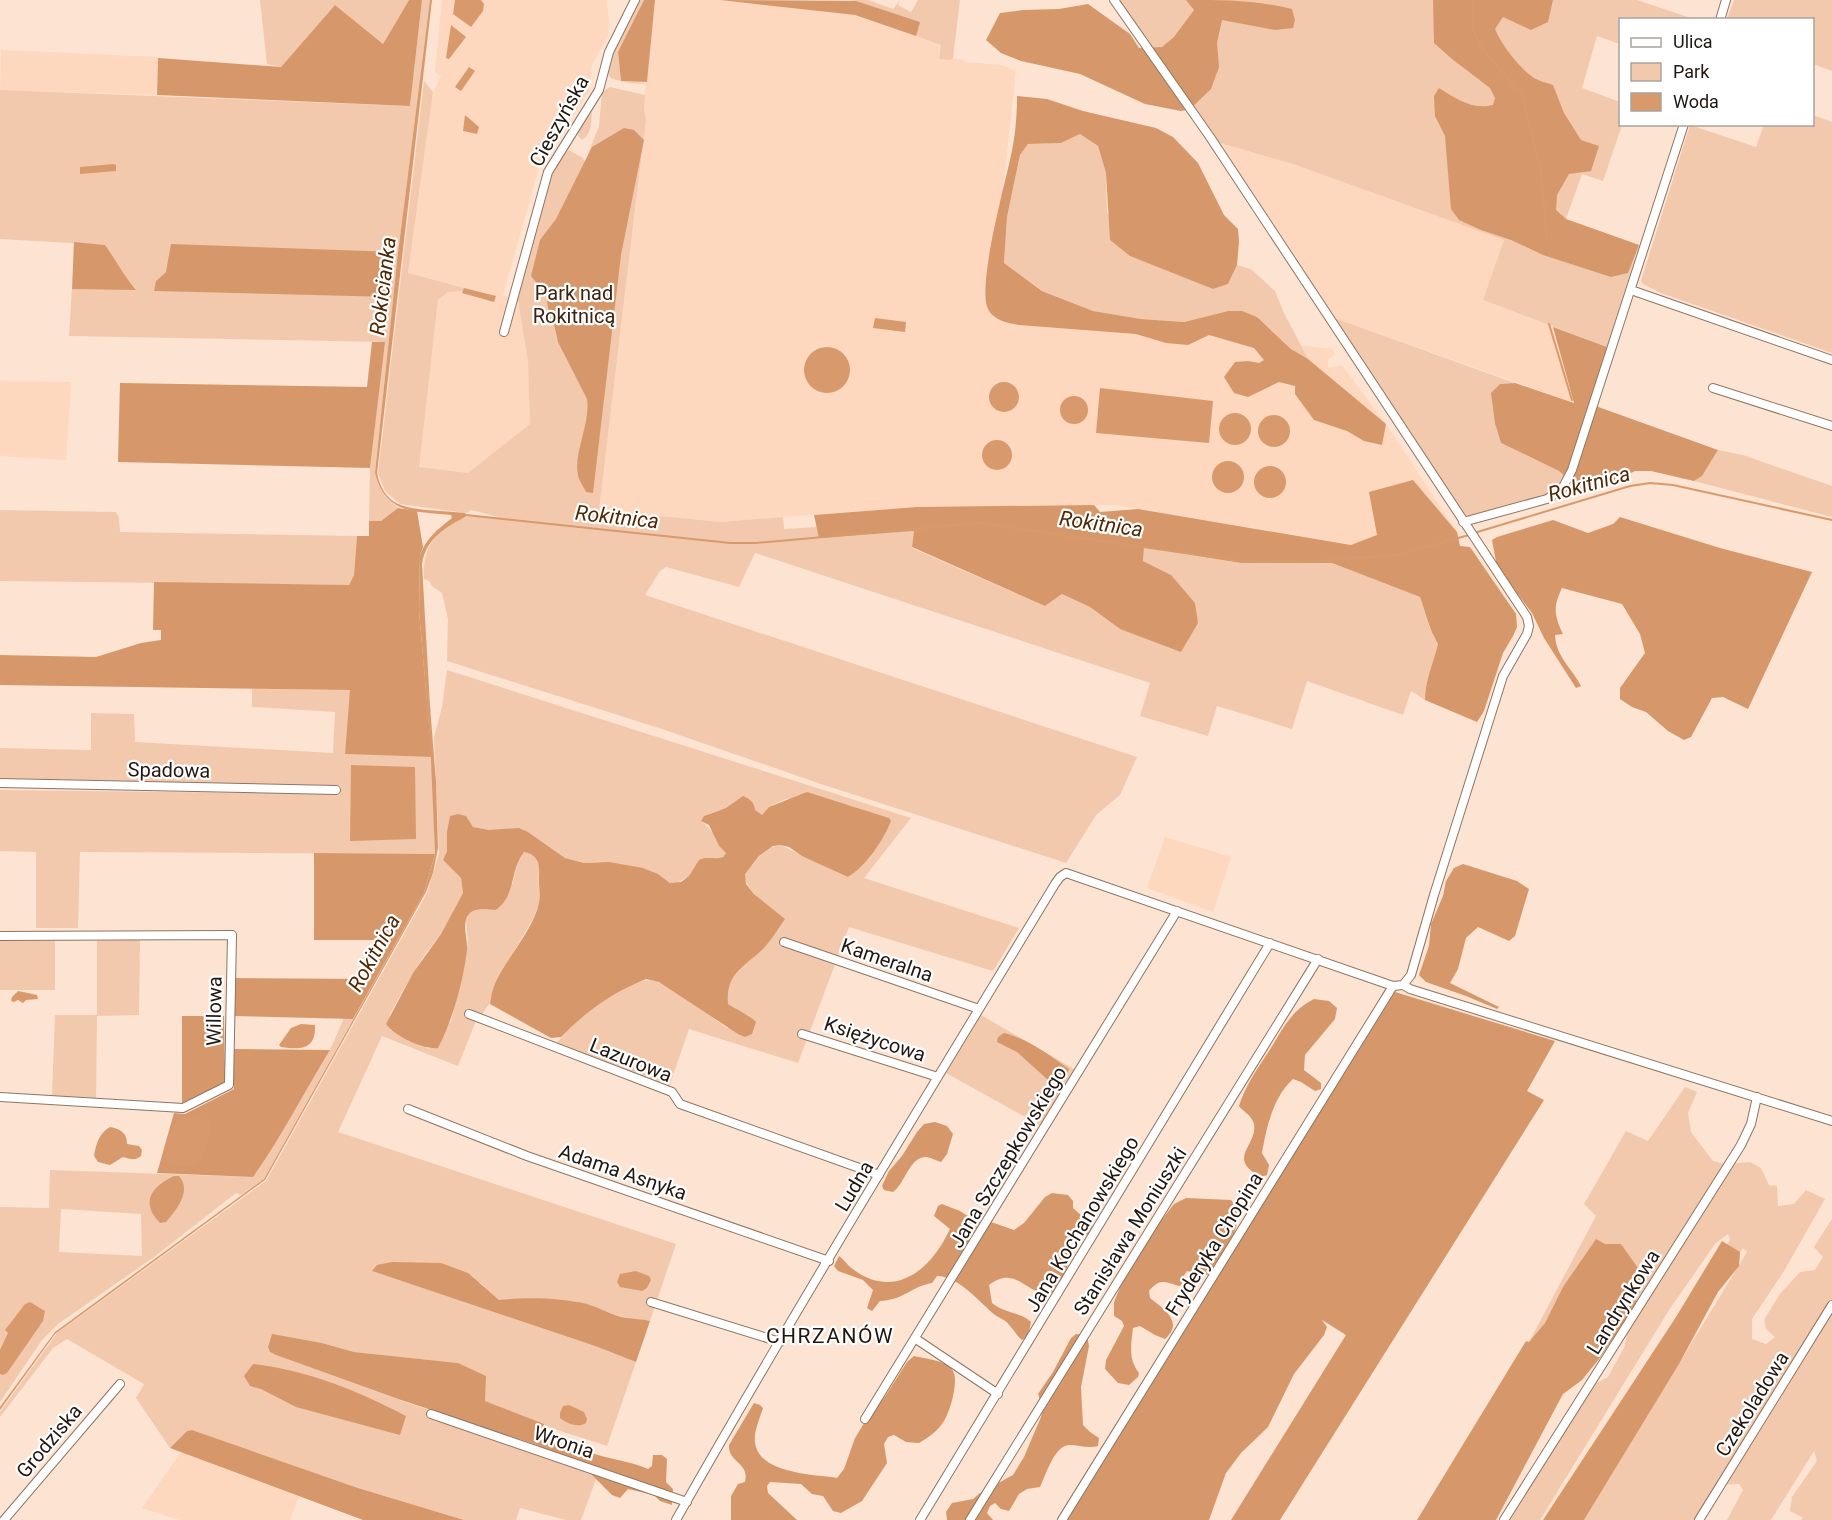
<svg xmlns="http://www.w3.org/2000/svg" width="1832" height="1520" font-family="Roboto,sans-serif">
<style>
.built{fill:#fdd8bf}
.green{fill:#f2c9ad;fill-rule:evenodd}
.forest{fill:#d6986a}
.water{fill:#d89a6c}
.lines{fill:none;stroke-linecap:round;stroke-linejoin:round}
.stream{stroke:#d89a6c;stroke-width:2}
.street-casing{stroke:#8f7562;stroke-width:10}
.street{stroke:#fff;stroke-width:8}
.labels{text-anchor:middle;stroke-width:4.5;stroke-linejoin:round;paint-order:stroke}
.street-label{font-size:20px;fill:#221710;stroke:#fff}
.park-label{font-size:20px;fill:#3d2410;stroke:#fff}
.water-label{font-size:21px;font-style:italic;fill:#502803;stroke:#fff}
.neighbourhood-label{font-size:21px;letter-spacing:1.5px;fill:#221710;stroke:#fff}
</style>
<rect width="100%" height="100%" fill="#fce3d2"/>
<path class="built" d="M442,0H607L609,23L608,37L592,65L589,91L539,168L503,295L518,301L528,362L530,424L469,473L418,467L438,300L448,292L463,291L408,274L433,92L441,76L435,72Z
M655,0H720L855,15L941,45L939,58L950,60L953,58L964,60L965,62L1001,65L1016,71L990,308L1332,349L1335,354L1328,360V368L1342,365L1386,424L1457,532L1388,551L1115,505L917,507L721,522L599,510L644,140L643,109Z
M1,50L158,57L156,95L0,90Z
M1213,141L1293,164L1505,240L1483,300L1553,327L1575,403L1326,315Z
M0,381L71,382L66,460L0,456Z
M1165,837L1231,857L1213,912L1147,888Z
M181,1452L299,1496L290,1520H180L142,1508Z"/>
<path class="green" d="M260,0H409L383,44L335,5L281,67L267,64Z
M422,0H430L397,261L375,473L385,496L398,508L381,521H369L370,468L384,342L69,336L72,289H136C123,275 116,260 105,245L0,239V90L410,106ZM395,253L391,297L156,281L166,272Z
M638,0H644L618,53L621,81L646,83C637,85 630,83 622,81C617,80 611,80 609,75C601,63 631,13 638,0Z
M851,0H868L893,9L900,0L898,5L911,12L918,0H960L953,58L950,60L939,59L941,45L916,36L919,22Z
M1114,0H1637L1694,19L1620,20V44L1597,36L1582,88L1620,102L1622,125L1603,181L1582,174L1566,219L1639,245L1607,347L1483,300L1504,240L1293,164L1213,141Z
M1734,0H1832V71L1813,64L1812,20L1727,19Z
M424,81L433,92L408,273L464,288L463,291L448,292L438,300L419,467L468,473L530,424L528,362L518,301L515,299L549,181L561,157L569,150L583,158L585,162L599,126L602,92L610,87L645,95L644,109L646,119L599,510L721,522L783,517L784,529L817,527L820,537L914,531L912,548L1045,606L1062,594L1090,607L1120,629L1171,575L1143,561L1144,546L1241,563H1332L1420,597C1426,614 1428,629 1438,644C1433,663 1425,680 1425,700L1411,691L1403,715L1307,681L1292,729L1217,706L1208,736L1140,716L1150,683L755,553L739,587L666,567L660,571L645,595L1137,757L1120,795L1096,815L1066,863L818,783L662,729L447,661L448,619L442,593L432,586L429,581L424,579C422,549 436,526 465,517C475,514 489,517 499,517L471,510L466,513L400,504L385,491L378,473Z
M592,112C591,122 592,134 582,140L578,136L580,127Z
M1813,115L1832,122V353L1661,293L1643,284L1641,281L1690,125L1756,147L1764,125H1776L1782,127L1783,125L1812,124Z
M1080,134L1098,146L1106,173L1107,213L1197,282L1213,289L1228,284L1237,265L1251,269L1275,291L1283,311L1308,359L1293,350L1257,317L1228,311L1184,322L1141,319L1093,311L1043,291L1004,263L1007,217L1020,155L1028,144L1061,143Z
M1326,315L1515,383L1500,384L1501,443L1559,471L1568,478L1547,499L1463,522Z
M1718,450L1743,455L1832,486V517L1694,481L1702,476Z
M0,510L116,512L119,518L120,532L357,536L354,575L349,585L0,581Z
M447,670L911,818L864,878L1019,928L993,971L849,927L798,1063L689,1029L668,1090L553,1047C571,1025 629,970 658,982C679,989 708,1015 727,1028L750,1016L742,1013L728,1004C726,973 742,968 762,950C771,941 777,929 785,919C774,910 742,889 745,874C746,871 751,866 754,863C761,854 769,847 780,845L848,877C863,868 888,836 889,819L849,805L785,799L769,807L762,815C744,805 723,807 704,816L702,821L714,834L719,846L726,852L723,857L717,859H702L689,876L675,884L670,883L658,874L597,862L584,863L565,858L528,832L489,830L473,827L469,822L447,832V851L443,860L461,878L463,893L441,934L425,954L402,992L390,1014V1030L429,1049L451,1021L454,1009L466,955L468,941L466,920L470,912L480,909L496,910L513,882L519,858L524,852L531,853L536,857L540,867L538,877L540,901L534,917L494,986L491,1001L483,1013L482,1020L477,1018L458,1066L382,1036L338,1132L676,1244L650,1321L627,1318L604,1312L590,1305L573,1301L499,1300L490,1294L481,1283L372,1271L595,1346L636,1362L607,1446L548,1427L485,1401L458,1363L354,1352L322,1343L272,1335L268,1347L270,1352L276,1355L408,1403L600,1468L581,1520H566L520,1508L516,1520H464L358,1488L192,1430L187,1431L170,1448L136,1398L144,1384L67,1339L53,1348L0,1417V1412L57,1333L266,1181L427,893L439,854L434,737L442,707Z
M252,689L351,690L345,754L432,757L435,854L80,852L78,928H36V852L0,851V790L340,794L341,786L0,778V748L91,750V713L134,714L135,742L333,753L335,712L252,707Z
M140,939L139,1015L97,1016L96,1098L52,1096L55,1015H97V941Z
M0,940L55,941V990H0Z
M981,1015L1079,1072L1045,1128L946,1073Z
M344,1018L353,1019L264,1179L241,1195L236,1193L154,1257L58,1324L42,1340L0,1402V1207L49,1208L50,1170L253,1177L330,1050ZM61,1209L141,1214L142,1256L59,1252Z
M1685,1087L1697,1092L1688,1113L1691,1132L1713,1161L1725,1164L1750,1162L1761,1168L1769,1185L1777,1186L1778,1206L1794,1204L1806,1190L1825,1199L1784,1271L1752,1319V1339L1766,1344L1775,1337L1766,1329L1764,1320L1780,1294L1800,1272L1815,1270L1823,1257L1814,1247L1832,1219V1520H1801L1803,1518L1790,1511L1792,1497L1817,1461L1814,1451L1771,1520H1727L1743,1490L1739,1484L1718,1485L1696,1520H1584L1747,1252L1743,1248L1603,1473L1559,1520L1730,1240L1728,1234L1715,1244L1669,1310L1540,1520H1508L1595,1384L1608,1377L1624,1348L1630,1323L1621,1309L1529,1342L1596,1216L1584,1204L1626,1131L1648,1141Z"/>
<path class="forest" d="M409,0H422L410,106L157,95L158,58L281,67L335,5L383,44Z
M644,0H655L647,82L621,81L618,52Z
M720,0L856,1L920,22L916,36L855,15Z
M1186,0C1225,0 1254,0 1292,9L1295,20L1293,28L1275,30L1222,20L1217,43L1219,67L1211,89L1190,109L1181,111L1145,104L1080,74L1021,61L1001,53L986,40L1000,13L1023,10L1059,9L1088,4L1130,34L1139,48L1162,47L1174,37L1194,10Z
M1433,0H1553L1548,22L1531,30L1503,17L1495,29C1501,44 1520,69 1534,78C1539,81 1547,83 1553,85L1564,113L1581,140L1599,146L1591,171L1569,174L1557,195L1556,210L1566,219L1639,245L1628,273L1611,277L1543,255L1511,240L1481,230L1459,220L1451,209L1445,136L1435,116L1434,96L1439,88C1457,99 1471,110 1493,105L1495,98L1490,88L1452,59L1434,43Z
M1017,96L1047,99L1083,111L1156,128L1173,137L1198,163L1224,215L1238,229L1239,242L1237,265L1228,284L1213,289L1130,256L1110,240L1106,173L1098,146L1080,134L1061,143L1028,144L1020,155L1007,217L1004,263L1042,291L1093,311L1141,319L1184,322L1228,311H1242L1257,317L1291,349L1308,359L1386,424L1382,445L1364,441L1347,431L1314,420L1295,394V386L1279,382L1248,397L1234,393L1224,377L1235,362L1248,361L1259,363L1264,360L1254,348L1209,335L1188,345L1166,343L1136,334L1019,325C1008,323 994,321 988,309C977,287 1004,187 1010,160C1015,139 1017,118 1017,96Z
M624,128L634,130L644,140L621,255L593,493L586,492C584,487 579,481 578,475C573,454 591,422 587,399L558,342L554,324L548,308L546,295L531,276L540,240L556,219L592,147Z
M74,242L105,245C116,260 124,276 136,290L72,289Z
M171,244L395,252L391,297L154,291L156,281L166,272Z
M1553,327L1607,347L1590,404L1718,450L1702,476L1694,481L1651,471H1635L1597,490H1588L1579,488L1559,471L1501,443L1495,423L1491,393L1500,384L1515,383L1574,403Z
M372,342H385L370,468L118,462L120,383L367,387Z
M1413,480L1457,532L1460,546L1470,547L1516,614L1517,627L1513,636L1503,653L1484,711L1477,722L1425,700C1425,680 1433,664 1438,644C1429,629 1426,614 1420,597L1332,563H1241L1144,547L1143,561L1171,575L1195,603L1198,623L1181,652L1120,629L1090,607L1062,594L1045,606L912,547L914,531L819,538L814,515L917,507L1094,505L1100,512L1138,509L1351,545L1377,535L1369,492Z
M398,508L417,511L423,547L420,555L419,611L432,757L345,754L350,690L0,685V655L96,657L141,643L161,640V630H153L154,582L349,585L354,575L357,536H369V521H381Z
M1620,517L1720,548L1812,572L1748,709L1723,697L1712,698L1691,737L1684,740L1668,731L1646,712L1632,707L1620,699V688L1645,653L1640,634L1622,604L1562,588C1553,607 1554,615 1563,634L1555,635C1556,657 1572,668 1581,686L1576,688L1544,638L1532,613L1497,567L1492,540L1497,537L1553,520L1588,533L1613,524Z
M807,792L889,818L891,821C883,841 866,866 848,877L802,856L789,847L780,845L773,846L759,856L745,874L746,884L754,894L785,919C778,929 771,941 762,950C743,968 726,973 728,1004C737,1010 748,1014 756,1022L752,1034L745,1037L738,1034L659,982L646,979C611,993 587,1011 561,1037L551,1038L490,1004C491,998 492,991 494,986C504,961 533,931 539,903C541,895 538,884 539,875C540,863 537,854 524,852C510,869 516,896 496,910C487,910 476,907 469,914C461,923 468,939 467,950C463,982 453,1019 438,1048C424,1050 394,1036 386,1024L413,973L441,934L463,893L461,878L443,860L447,851V832L450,816L458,814L466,816L473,827L489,830L519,828L528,832L565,858L584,863L609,862L643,868L658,874L670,883L681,882L689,876L699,860C707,856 715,860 723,857L726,853L719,846L709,825L701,821L704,816L726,808L743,796C750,799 754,802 755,810L762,815L769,807Z
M314,853L435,854L424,893L353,1019L234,1016L235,978L367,979L390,940H314Z
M1463,864L1517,881L1529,889L1515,936L1509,941L1478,927L1466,938L1458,969L1450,983L1499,1007L1497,1009L1466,996L1426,982L1419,975L1429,946L1431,924L1443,896L1446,881L1454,868Z
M1395,992L1555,1041L1527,1091L1544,1100L1280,1520H1231L1346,1335L1322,1320L1327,1327L1324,1335L1294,1374L1268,1427L1241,1453L1226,1473L1209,1520H1065Z
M1314,999L1329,1001L1337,1008L1335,1019L1305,1055L1304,1070L1321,1083V1089L1315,1091L1301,1082L1293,1079C1273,1097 1266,1129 1262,1153L1269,1165L1267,1175L1261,1177C1225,1158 1258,1146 1254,1124C1252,1116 1244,1112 1239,1106C1246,1084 1258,1068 1271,1048C1283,1028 1292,1010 1314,999Z
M182,1016H224L225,1082L182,1103Z
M1004,1033C1028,1039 1049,1055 1069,1069L1067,1075L1060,1083L1048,1080L1017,1052L997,1042L998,1037Z
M234,1049L330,1050C304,1092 282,1136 253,1177L157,1173L174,1113L185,1114L234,1089Z
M935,1122L947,1126L953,1134L947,1154L941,1162C937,1161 930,1157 926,1157C909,1157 905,1184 893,1192L884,1190L882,1186L889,1171L902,1156L917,1132L924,1124Z
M1052,1193L1068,1195L1073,1201V1208C1080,1215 1089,1220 1094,1228C1090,1237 1084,1235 1076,1234C1063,1244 1070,1257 1067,1270C1065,1278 1059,1285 1055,1292C1029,1302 1018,1262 989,1285L992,1303C1006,1314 1018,1311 1031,1322L1028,1336L1022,1340C1016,1335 1015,1331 1010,1326C1007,1321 1000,1318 995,1315C979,1302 959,1276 937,1276L932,1283C910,1287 904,1300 880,1301L872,1311L867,1308L873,1290L863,1280L838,1271L834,1266L839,1256C843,1259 846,1263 849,1266C892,1302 930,1272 950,1229L934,1216L938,1206L942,1204L960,1211L977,1222H991L1014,1230L1024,1223L1045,1197Z
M1186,1198L1231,1200C1251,1221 1221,1254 1209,1274L1203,1276L1187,1271L1183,1277V1284L1179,1286C1164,1282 1160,1278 1149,1291L1150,1298C1165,1310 1184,1322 1165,1339L1155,1335L1140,1326L1133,1328C1131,1345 1128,1359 1139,1373L1138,1377L1129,1385L1118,1383L1105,1369L1106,1360L1124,1326L1122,1321L1114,1316V1302L1129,1266L1142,1251L1153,1231L1174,1204Z
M1596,1239L1605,1244H1621L1643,1275L1634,1308L1599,1359L1582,1380L1563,1394L1496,1520H1417L1526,1341L1529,1342L1545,1323L1563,1287Z
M1722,1241L1740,1252L1739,1266L1718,1292L1679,1364L1584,1520H1543L1676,1317Z
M392,1262L441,1263L468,1273L499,1300C524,1297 563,1298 587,1304C601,1308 612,1316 627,1318C634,1319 642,1319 650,1321L636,1362L595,1346L372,1271L377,1265Z
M272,1334L322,1343L354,1352L458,1363L486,1376L485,1401L544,1424L539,1439C560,1443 578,1449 598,1455C615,1460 632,1462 648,1469L652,1466L653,1455H662L667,1459L666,1482L673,1489L672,1505L660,1501L654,1495L628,1489L620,1498L612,1495L590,1473L570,1467L537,1445L398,1399L276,1355L270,1352L268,1347Z
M1076,1334L1087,1335L1089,1346L1081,1387L1083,1425L1090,1432L1099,1438L1098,1446C1087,1449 1080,1445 1069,1445C1054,1446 1046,1475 1040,1487L1027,1489L1019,1494L1009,1511L1001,1509L995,1503L990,1506L987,1513L993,1520H947L946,1512L952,1503L973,1499L980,1493L1013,1475L1024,1457L1041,1417L1043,1408L1038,1394L1053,1372L1071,1338Z
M914,1356C926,1359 946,1360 953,1371C959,1381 950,1412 944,1421C938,1431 929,1437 919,1443L906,1442L894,1435L888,1437L884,1444L887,1463L862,1501L841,1513L833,1511L823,1496L812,1494L801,1484L770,1482L767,1486L768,1493L797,1520H731V1496L738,1484L745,1482C750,1462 728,1463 729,1445L754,1403L760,1405L763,1408C760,1417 756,1427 755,1435C751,1474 811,1474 837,1478L844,1469L855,1438L863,1425L886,1395L907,1362Z
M253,1364C310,1371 355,1390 406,1416L400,1435L296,1407L261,1389L250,1386L244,1376Z
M192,1430L358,1488L464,1520H363L170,1448L187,1431Z"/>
<path class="water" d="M430,0H432L377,473C379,485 386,499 398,504C413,511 447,511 465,513L467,516C446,527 426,538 422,564L430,706L436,782L438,848L433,873L426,892L265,1180L55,1334L0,1410V1407L55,1332L264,1179L424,893L435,854L430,738L419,611L420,555C427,537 438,529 452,518L451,515C415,511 386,515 375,473L397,261Z
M455,0H481L484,4L483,11L471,27L453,14Z
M451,25L466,37L449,59L446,58Z
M469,67L475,71L461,91L455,87Z
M465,115L479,127L477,134L463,131Z
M114,164L116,165V171L80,174V167Z
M464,288L496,296L494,302L462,293Z
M875,318L906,322L905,332L873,328Z
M804 370a23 23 0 1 1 46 0a23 23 0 1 1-46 0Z
M989 397a15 15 0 1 1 30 0a15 15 0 1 1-30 0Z
M1100,388L1213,401L1209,443L1096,433Z
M1060 410a14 14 0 1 1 28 0a14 14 0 1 1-28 0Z
M1219 429a16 16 0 1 1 32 0a16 16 0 1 1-32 0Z
M1258 431a16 16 0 1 1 32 0a16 16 0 1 1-32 0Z
M982 455a15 15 0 1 1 30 0a15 15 0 1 1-30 0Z
M1212 477a16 16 0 1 1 32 0a16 16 0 1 1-32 0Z
M1254 482a16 16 0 1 1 32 0a16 16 0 1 1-32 0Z
M351,765L415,767L416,839L350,841Z
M18,991L37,995L38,999L26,1000L23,1003L18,1000L14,1002L11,1001L12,997Z
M301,1024L315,1025C316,1050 301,1050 281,1047L279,1045L291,1028Z
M182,1117C193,1117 202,1117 210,1123C210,1139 206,1154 195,1166L178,1165L167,1161C161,1147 170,1126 182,1117Z
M110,1127C121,1129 127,1133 127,1144L139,1146L142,1150L141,1156C135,1161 130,1159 123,1157L110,1165L98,1162L94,1156C96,1144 99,1133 110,1127Z
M174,1176H179C192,1191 177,1209 166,1222L160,1223C140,1202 151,1187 174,1176Z
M636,1271L649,1276L651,1280L647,1288L642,1291L620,1287L617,1282L620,1274Z
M30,1302L45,1311L43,1321L7,1373L3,1375L0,1374V1350L8,1333L5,1330L25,1304Z
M569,1405L584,1412L587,1419L586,1423C579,1428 567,1424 560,1418V1413L563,1406Z"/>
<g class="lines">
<path class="stream" d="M1473,0V29L1481,47L1522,95L1541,172L1547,240
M1549,324L1572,400
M466,515L730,543H755L981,523L1239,561L1263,562L1315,561L1398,555L1469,535
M1474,533L1630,486L1650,483L1673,485L1832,520"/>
<defs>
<path id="street" d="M1114,0L1210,137L1527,617L1529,626L1527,634L1503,676L1434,895L1411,975L1403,985
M1720,20L1726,0
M1631,290L1832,360
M504,332L548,172L599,90L609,52L635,0
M1713,388L1832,426
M1463,522L1547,499L1562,489L1572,470L1684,124
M0,783L336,790
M0,936L232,935L229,1085L183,1108L0,1097
M784,942L979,1009
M469,1014L672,1092L680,1104L879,1175
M802,1034L938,1077
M408,1109L527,1156L829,1261
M651,1302L780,1342
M916,1339L998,1394
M431,1414L687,1502
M865,1419L1177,911
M4,1520L120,1384
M676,1520C798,1305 927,1095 1055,884L1060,877L1066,873L1393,986L1403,985L1410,989L1832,1121
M920,1520L1270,943
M970,1520L1318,959
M1062,1520L1393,986
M1504,1520L1741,1145L1751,1124L1757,1097
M1699,1520L1832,1305"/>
</defs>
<use href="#street" class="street-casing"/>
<use href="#street" class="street"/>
</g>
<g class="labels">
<g class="street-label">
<text transform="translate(559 121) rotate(-61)" y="7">Cieszyńska</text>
<text transform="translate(169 770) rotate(1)" y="7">Spadowa</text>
<text transform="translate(887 960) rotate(19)" y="7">Kameralna</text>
<text transform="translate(214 1011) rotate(-89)" y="7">Willowa</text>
<text transform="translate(875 1039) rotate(18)" y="7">Księżycowa</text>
<text transform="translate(631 1060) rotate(22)" y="7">Lazurowa</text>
<text transform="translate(1008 1157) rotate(-59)" y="7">Jana Szczepkowskiego</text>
<text transform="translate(623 1172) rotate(19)" y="7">Adama Asnyka</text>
<text transform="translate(854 1186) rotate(-59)" y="7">Ludna</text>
<text transform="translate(1082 1224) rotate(-59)" y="7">Jana Kochanowskiego</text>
<text transform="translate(1130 1231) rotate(-58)" y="7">Stanisława Moniuszki</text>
<text transform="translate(1214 1244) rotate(-58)" y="7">Fryderyka Chopina</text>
<text transform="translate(1623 1302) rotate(-58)" y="7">Landrynkowa</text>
<text transform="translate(1752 1404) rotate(-58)" y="7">Czekoladowa</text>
<text transform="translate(49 1441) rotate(-50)" y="7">Grodziska</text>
<text transform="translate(564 1442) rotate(19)" y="7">Wronia</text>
</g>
<g class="park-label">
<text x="574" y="300">Park nad<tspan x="574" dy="23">Rokitnicą</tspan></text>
</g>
<g class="water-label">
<text transform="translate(383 286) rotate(-83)" y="7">Rokicianka</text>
<text transform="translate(1589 484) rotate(-15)" y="7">Rokitnica</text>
<text transform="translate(617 517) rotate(6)" y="7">Rokitnica</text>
<text transform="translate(1101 524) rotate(8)" y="7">Rokitnica</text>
<text transform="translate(374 953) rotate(-61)" y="7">Rokitnica</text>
</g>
<g class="neighbourhood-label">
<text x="830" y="1343">CHRZANÓW</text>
</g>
</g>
<rect x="1619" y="18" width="195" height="108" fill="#ffffff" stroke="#a7a29f" stroke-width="1.5"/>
<rect x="1631" y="38" width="30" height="9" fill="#ffffff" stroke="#a7a29f" stroke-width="1.5"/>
<text x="1673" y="48" font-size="18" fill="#221710">Ulica</text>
<rect x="1631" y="63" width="30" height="18" fill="#f2c9ad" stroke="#a7a29f" stroke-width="1.5"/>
<text x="1673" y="78" font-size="18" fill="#221710">Park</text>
<rect x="1631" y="93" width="30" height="18" fill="#d89a6c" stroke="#a7a29f" stroke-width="1.5"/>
<text x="1673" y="108" font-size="18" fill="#221710">Woda</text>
</svg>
